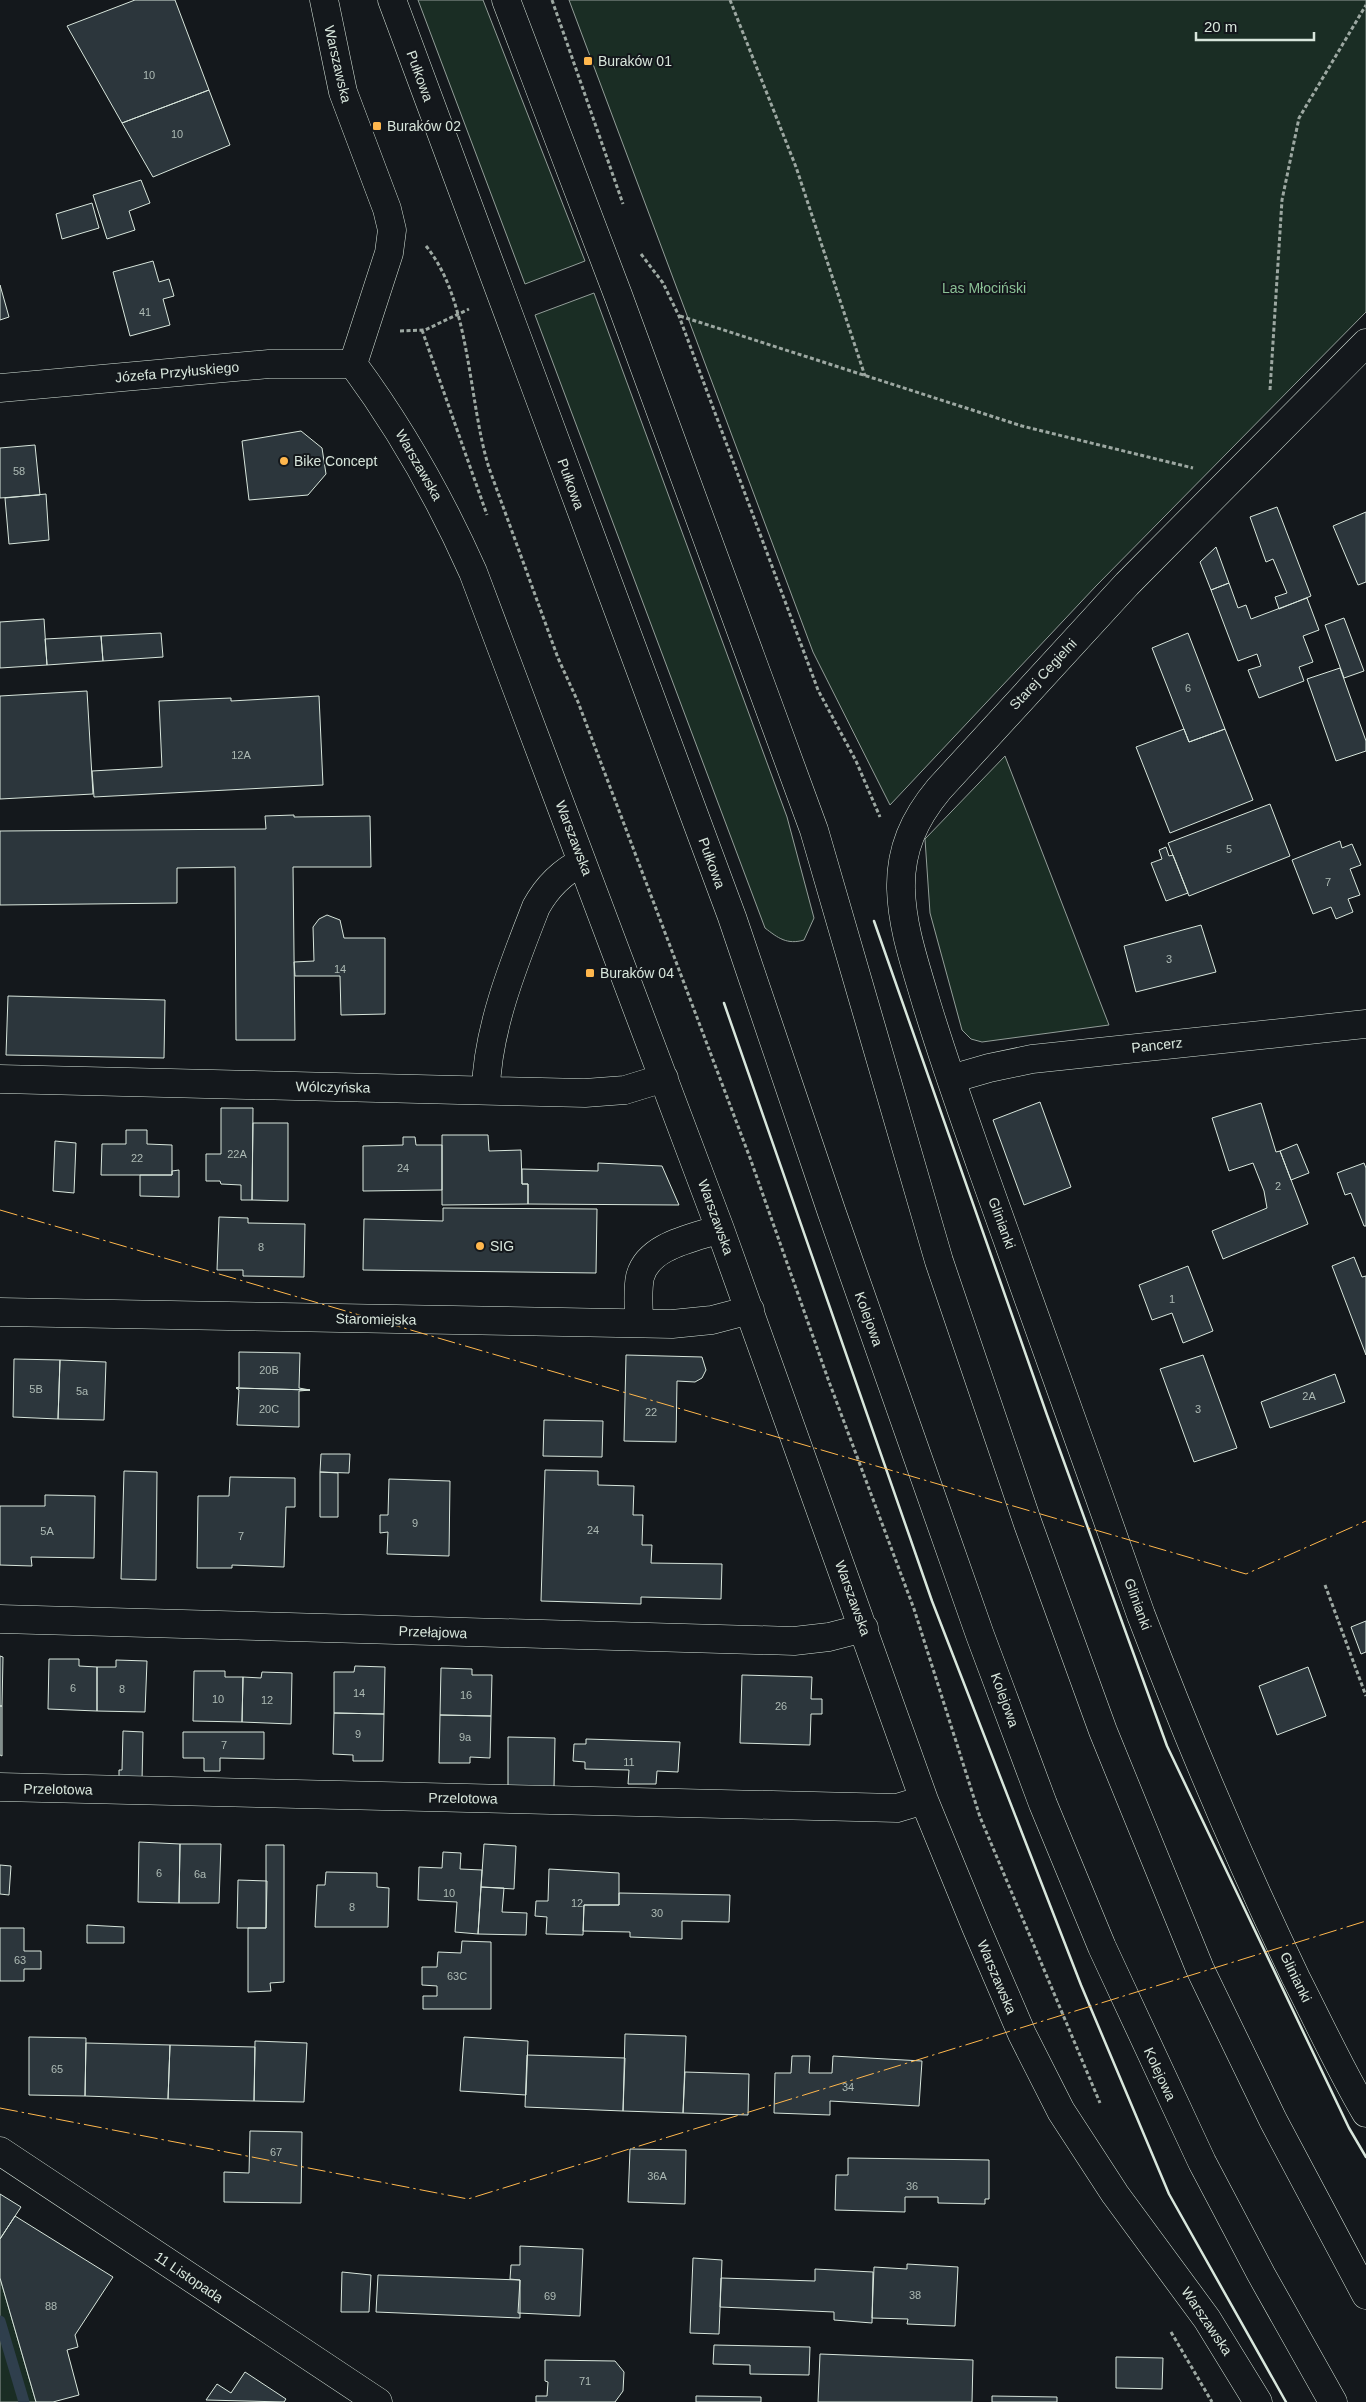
<svg xmlns="http://www.w3.org/2000/svg" width="1366" height="2402" font-family="Helvetica,sans-serif">
<style>
.green{fill:#1a2d24;stroke:#939e99}
.lines{fill:none;stroke-linecap:round;stroke-linejoin:round}
.stream{stroke:#2f3f4d;stroke-width:11}
.building{fill:#2c363c;stroke:#d8e6dc}
.minor-casing{stroke:#d8e6dc;stroke-width:29}
.highway-casing{stroke:#d8e6dc;stroke-width:29}
.path{stroke:#9da8a2;stroke-width:3;stroke-dasharray:4 2.5;stroke-linecap:butt}
.minor{stroke:#14181c;stroke-width:28}
.highway{stroke:#14181c;stroke-width:28}
.wall{stroke:#d8e6dc;stroke-width:2.5}
.power{stroke:#ffb74d;stroke-width:1;stroke-dasharray:18 4 2.5 4;stroke-linecap:butt}
.poi-dot{fill:#ffb74d;stroke:#14181c;stroke-width:2}
.labels{text-anchor:middle;stroke-width:4;stroke-linejoin:round;paint-order:stroke}
.number-label{font-size:11px;fill:#adbab4}
.poi-label{font-size:14px;fill:#d8e6dc;stroke:#14181c;text-anchor:start}
.street-label{font-size:14px;fill:#d8e6dc;stroke:#14181c}
.park-label{font-size:14px;fill:#8ac095;stroke:#14181c}
</style>
<rect width="100%" height="100%" fill="#14181c"/>
<path class="green" d="M418,0H483L585,261L525,284Z
M569,0H1366V312L1096,586L890,805L813,652Z
M594,293L787,817L814,918L804,940C787,945 778,938 765,928L535,315Z
M1005,756L1109,1025L982,1042L971,1039L962,1030L930,913L925,839Z
M0,2278L36,2402H0Z"/>
<g class="lines">
<path class="stream" d="M0,2321L24,2402"/>
</g>
<path class="building" d="M135,0H175L209,90L122,123L67,26Z
M209,90L230,145L153,177L122,123Z
M141,180L150,203L129,211L135,230L107,239L93,195Z
M92,203L99,228L62,239L56,214Z
M153,261L159,282L169,279L174,296L163,299L170,325L130,336L113,272Z
M0,285L9,317L0,320Z
M301,431L322,448L326,474L308,495L249,500L242,441Z
M35,445L40,495L0,498V448Z
M46,494L49,540L9,544L5,498Z
M1277,507L1311,596L1279,609L1275,597L1287,593L1273,559L1266,562L1250,517Z
M1366,512V582L1358,585L1333,526Z
M1216,547L1229,583L1211,590L1200,562Z
M1229,583L1238,608L1246,605L1251,619L1307,598L1319,630L1303,636L1313,662L1299,667L1304,681L1259,698L1248,670L1261,666L1257,654L1238,661L1211,590Z
M1344,618L1364,671L1344,678L1325,625Z
M44,619L47,665L0,668V622Z
M161,633L163,657L103,661L101,636Z
M1188,633L1225,729L1189,742L1152,648Z
M101,636L103,661L47,665L45,639Z
M1340,668L1366,741V751L1336,761L1307,679Z
M87,691L93,794L0,799V696Z
M319,696L323,785L94,797L92,771L162,767L159,701L231,698V701Z
M1184,729L1189,742L1225,729L1253,800L1170,833L1136,747Z
M1270,804L1290,856L1189,896L1168,843Z
M294,815V817L370,816L371,867H293L295,1040H236L235,867L177,868V903L0,905V831L266,829L265,816Z
M1340,841L1342,848L1352,844L1361,865L1350,869L1360,895L1348,899L1353,912L1336,919L1331,907L1313,914L1292,860Z
M1166,847L1169,856L1173,855L1188,893L1166,901L1151,863L1162,859L1159,850Z
M327,915L340,920L344,938H385V1014L341,1015L340,976H295L294,962L314,961L313,927L319,919Z
M1201,925L1216,972L1136,992L1124,946Z
M8,996L165,1000L164,1058L6,1055Z
M1040,1102L1071,1187L1024,1205L993,1120Z
M1261,1103L1276,1152L1280,1151L1308,1224L1223,1259L1212,1231L1267,1208L1264,1191L1253,1163L1229,1171L1212,1118Z
M221,1108H253L252,1200H241V1185L221,1184L220,1181H206V1154H221Z
M253,1123H288V1201L252,1200Z
M126,1130H147V1144L172,1145V1175H101L102,1144H126Z
M442,1135H488L489,1151L521,1150L522,1184H528V1204L442,1205Z
M403,1137H415L416,1145H442V1190L363,1191V1146L403,1145Z
M55,1141L76,1143L74,1193L53,1191Z
M1297,1144L1309,1173L1291,1180L1280,1151Z
M598,1163L662,1166L679,1205L528,1204V1184H522V1169L598,1171Z
M1364,1163L1366,1168V1226H1364L1351,1193L1345,1195L1337,1173Z
M179,1170V1197L140,1196V1175H172V1171Z
M443,1208L597,1209L596,1273L363,1270L364,1219L443,1221Z
M219,1217L248,1218V1223L305,1224L304,1277L243,1276V1270H217Z
M1354,1257L1362,1277L1366,1276V1355L1332,1266Z
M1188,1266L1213,1331L1183,1343L1172,1313L1152,1320L1139,1285Z
M239,1352L300,1353L299,1388L310,1390L236,1388L239,1387Z
M626,1355L702,1357L706,1370L702,1378L695,1382L677,1381L676,1442L624,1441Z
M1203,1355L1237,1448L1194,1462L1160,1369Z
M14,1359L60,1360L58,1419L13,1417Z
M60,1360L106,1362L104,1420L58,1419Z
M1335,1374L1345,1402L1270,1428L1261,1402Z
M236,1388L310,1390L299,1391V1427L237,1425L239,1390Z
M544,1420L603,1421L602,1457L543,1456Z
M321,1454H350L349,1473L320,1472Z
M545,1470L598,1471V1485L634,1486L633,1515H643L642,1545H652L651,1563L722,1564L721,1599L641,1597V1604L541,1601Z
M124,1471L157,1472L156,1580L121,1579Z
M320,1472L338,1473V1517H320Z
M230,1477L295,1478V1507H286L284,1567L232,1565V1568H197L198,1496H229Z
M389,1479L450,1481L449,1556L387,1554L388,1532L380,1533V1515H388Z
M45,1495L95,1496L94,1558L31,1557L32,1566L0,1565V1506H45Z
M1366,1621V1652L1361,1654L1351,1627Z
M0,1656L3,1657L2,1706H0Z
M49,1659H79V1666L97,1667V1711L48,1709Z
M116,1660L147,1661L145,1712L97,1711V1667H116Z
M355,1666L385,1667L384,1714L334,1713V1672H354Z
M1308,1667L1326,1716L1277,1735L1259,1686Z
M441,1668L472,1669V1675H492L491,1716L440,1715Z
M194,1671H225V1677H243L242,1722L193,1721Z
M262,1672L292,1673L291,1724L242,1722L243,1677L261,1678Z
M742,1675L812,1677L811,1699H822V1714H811L810,1745L740,1743Z
M0,1706H2V1756L0,1755Z
M334,1713L384,1714L383,1761H353V1755L333,1754Z
M440,1715L491,1716L490,1758L470,1757V1763H439Z
M123,1731L143,1732L142,1781H119V1770H122Z
M183,1732H264V1759L220,1758V1771H204V1758H183Z
M508,1737L555,1738L554,1787L508,1786Z
M586,1739L680,1742L678,1772L657,1771L656,1784H628L629,1770L585,1769V1762L573,1761L574,1744H586Z
M139,1842L180,1844L179,1903L138,1902Z
M180,1844H221L219,1903H179Z
M484,1844L516,1846L514,1889L481,1887Z
M266,1845H284V1982L270,1983L271,1991L248,1992V1928H266Z
M443,1852L461,1853L460,1869L482,1870L478,1934L455,1932L457,1902L418,1900L419,1867L442,1868Z
M0,1865L11,1866L9,1895L0,1894Z
M549,1869L619,1873V1905H584L583,1935L546,1934L547,1917L535,1916L536,1901H548Z
M326,1872L377,1873V1887L389,1888L388,1927H315L317,1885H325Z
M238,1880L267,1881L266,1928H237Z
M481,1887L504,1888L502,1912L527,1913L526,1935L478,1934Z
M619,1893L730,1895L729,1922L682,1921V1939L630,1937V1932L583,1931L584,1905H619Z
M87,1925L124,1927V1943H87Z
M0,1928H24V1951H41V1969H24V1981H0Z
M462,1941L491,1942V2009H423V1996H437V1986L422,1985V1967H437L438,1952L461,1953Z
M625,2034L686,2036L683,2113L623,2111Z
M29,2037L86,2038L85,2096L29,2095Z
M464,2037L528,2041L526,2095L460,2091Z
M255,2041L307,2043L304,2102L254,2101Z
M86,2043L170,2045L168,2099L85,2096Z
M170,2045L255,2047L254,2101L168,2099Z
M527,2055L625,2058L623,2111L525,2107Z
M792,2056H810L809,2073H832L833,2056L922,2061L919,2106L830,2101V2115L774,2113L775,2073H791Z
M685,2072L749,2074L748,2115L683,2113Z
M250,2131L302,2132L301,2203L224,2202V2172L249,2173Z
M630,2149L686,2150L685,2204L628,2202Z
M848,2158L989,2160V2199H985V2204L938,2203V2197H905V2212L835,2210L836,2175H848Z
M0,2194L21,2207L0,2239Z
M15,2216L113,2277L75,2335L78,2347L67,2350L79,2395L53,2402H36L0,2278V2239Z
M520,2246L583,2249L580,2316L518,2313L520,2280L510,2279L511,2265H520Z
M693,2258L722,2260L719,2334L690,2333Z
M907,2264L958,2267L955,2326L907,2324L908,2319L872,2318L874,2267L907,2269Z
M815,2269L873,2272L872,2323L834,2320V2312L720,2307L721,2278L815,2281Z
M342,2272L371,2275L369,2312H341Z
M378,2275L520,2280V2318L376,2312Z
M714,2345L810,2347L809,2375L750,2374V2365L713,2364Z
M820,2354L973,2360L972,2402H818Z
M1116,2357L1163,2358L1162,2389L1116,2388Z
M545,2360L615,2361L624,2372L623,2391L615,2402H536V2396H547L548,2382L545,2381Z
M245,2372L286,2399L284,2402L206,2400L217,2384L231,2393Z
M696,2396L761,2397V2402H696Z
M992,2396L1057,2397V2402H992Z"/>
<g class="lines">
<defs>
<path id="minor" d="M324,0L343,92L387,209L392,230L389,253L353,364
M1366,343L1127,584L939,789C914,819 900,850 901,889C902,925 913,958 923,992C940,1050 960,1106 980,1163C1034,1313 1088,1464 1141,1615C1188,1738 1239,1859 1296,1978C1319,2023 1340,2069 1366,2113
M353,364C401,429 440,498 473,572L720,1229L924,1800L976,1927L1022,2034L1061,2111L1115,2194L1207,2319L1258,2402
M0,388L269,364H353
M0,1079L585,1093L625,1090L664,1078
M951,1079L989,1068L1032,1059L1366,1024
M486,1090C487,1030 514,963 536,907C547,887 562,872 582,862
M0,1312L672,1324L712,1320L750,1310
M639,1323C639,1308 637,1291 640,1277C648,1245 694,1238 720,1229
M0,1619L794,1641L829,1637L864,1628
M0,1787L897,1808L924,1800
M0,2151L378,2402"/>
<path id="highway" d="M392,0L732,917L832,1213L980,1635L1043,1804L1102,1947L1202,2162L1261,2274L1333,2402
M506,0L618,295L814,830L939,1261L1028,1524L1103,1731L1200,1969L1273,2120L1366,2295"/>
</defs>
<use href="#minor" class="minor-casing"/>
<use href="#highway" class="highway-casing"/>
<path class="path" d="M552,0L623,204
M730,0L796,167L865,376
M426,246C471,301 468,401 489,468L558,658L578,702L750,1158L828,1379L914,1609L980,1817L1100,2103
M641,254L663,283L679,316L818,690L856,761L880,817
M680,316L1022,426L1193,468
M422,330L487,515
M400,331L425,330L469,309
M1270,390L1282,200L1299,118L1366,5
M1325,1585L1366,1696
M1171,2332L1212,2402"/>
<use href="#minor" class="minor"/>
<use href="#highway" class="highway"/>
<path class="wall" d="M874,921L1047,1415L1167,1746L1349,2128L1366,2157
M724,1003L932,1601L1081,1985L1169,2194L1286,2402"/>
<path class="power" d="M0,1210L1246,1574L1366,1521
M0,2108L468,2199L1366,1921"/>
</g>
<g class="poi-dot">
<rect x="583" y="56" width="10" height="10" rx="2.5"/>
<rect x="372" y="121" width="10" height="10" rx="2.5"/>
<circle cx="284" cy="461" r="5"/>
<rect x="585" y="968" width="10" height="10" rx="2.5"/>
<circle cx="480" cy="1246" r="5"/>
</g>
<g class="labels">
<g class="number-label">
<text x="149" y="79">10</text>
<text x="177" y="138">10</text>
<text x="145" y="316">41</text>
<text x="19" y="475">58</text>
<text x="1188" y="692">6</text>
<text x="241" y="759">12A</text>
<text x="1229" y="853">5</text>
<text x="1328" y="886">7</text>
<text x="1169" y="963">3</text>
<text x="340" y="973">14</text>
<text x="237" y="1158">22A</text>
<text x="137" y="1162">22</text>
<text x="403" y="1172">24</text>
<text x="1278" y="1190">2</text>
<text x="261" y="1251">8</text>
<text x="1172" y="1303">1</text>
<text x="269" y="1374">20B</text>
<text x="36" y="1393">5B</text>
<text x="82" y="1395">5a</text>
<text x="1309" y="1400">2A</text>
<text x="269" y="1413">20C</text>
<text x="1198" y="1413">3</text>
<text x="651" y="1416">22</text>
<text x="415" y="1527">9</text>
<text x="593" y="1534">24</text>
<text x="47" y="1535">5A</text>
<text x="241" y="1540">7</text>
<text x="73" y="1692">6</text>
<text x="122" y="1693">8</text>
<text x="359" y="1697">14</text>
<text x="466" y="1699">16</text>
<text x="218" y="1703">10</text>
<text x="267" y="1704">12</text>
<text x="781" y="1710">26</text>
<text x="358" y="1738">9</text>
<text x="465" y="1741">9a</text>
<text x="224" y="1749">7</text>
<text x="629" y="1766">11</text>
<text x="159" y="1877">6</text>
<text x="200" y="1878">6a</text>
<text x="449" y="1897">10</text>
<text x="577" y="1907">12</text>
<text x="352" y="1911">8</text>
<text x="657" y="1917">30</text>
<text x="20" y="1964">63</text>
<text x="457" y="1980">63C</text>
<text x="57" y="2073">65</text>
<text x="848" y="2091">34</text>
<text x="276" y="2156">67</text>
<text x="657" y="2180">36A</text>
<text x="912" y="2190">36</text>
<text x="915" y="2299">38</text>
<text x="550" y="2300">69</text>
<text x="51" y="2310">88</text>
<text x="585" y="2385">71</text>
</g>
<g class="poi-label">
<text x="598" y="66">Buraków 01</text>
<text x="387" y="131">Buraków 02</text>
<text x="294" y="466">Bike Concept</text>
<text x="600" y="978">Buraków 04</text>
<text x="490" y="1251">SIG</text>
</g>
<g class="street-label">
<text transform="translate(338 64) rotate(77)" y="5">Warszawska</text>
<text transform="translate(420 76) rotate(70)" y="5">Pułkowa</text>
<text transform="translate(177 372) rotate(-5)" y="5">Józefa Przyłuskiego</text>
<text transform="translate(419 465) rotate(60)" y="5">Warszawska</text>
<text transform="translate(571 484) rotate(70)" y="5">Pułkowa</text>
<text transform="translate(1043 674) rotate(-47)" y="5">Starej Cegielni</text>
<text transform="translate(574 838) rotate(69)" y="5">Warszawska</text>
<text transform="translate(712 863) rotate(70)" y="5">Pułkowa</text>
<text transform="translate(1157 1045) rotate(-6)" y="5">Pancerz</text>
<text transform="translate(333 1087) rotate(1)" y="5">Wólczyńska</text>
<text transform="translate(716 1217) rotate(70)" y="5">Warszawska</text>
<text transform="translate(1002 1223) rotate(70)" y="5">Glinianki</text>
<text transform="translate(376 1319) rotate(1)" y="5">Staromiejska</text>
<text transform="translate(869 1319) rotate(70)" y="5">Kolejowa</text>
<text transform="translate(853 1598) rotate(70)" y="5">Warszawska</text>
<text transform="translate(1138 1604) rotate(70)" y="5">Glinianki</text>
<text transform="translate(433 1632) rotate(2)" y="5">Przełajowa</text>
<text transform="translate(1005 1700) rotate(70)" y="5">Kolejowa</text>
<text transform="translate(58 1789) rotate(1)" y="5">Przelotowa</text>
<text transform="translate(463 1798) rotate(1)" y="5">Przelotowa</text>
<text transform="translate(997 1977) rotate(67)" y="5">Warszawska</text>
<text transform="translate(1296 1977) rotate(64)" y="5">Glinianki</text>
<text transform="translate(1160 2074) rotate(65)" y="5">Kolejowa</text>
<text transform="translate(189 2277) rotate(34)" y="5">11 Listopada</text>
<text transform="translate(1207 2321) rotate(56)" y="5">Warszawska</text>
</g>
<g class="park-label">
<text x="984" y="293">Las Młociński</text>
</g>
</g>
<path d="M1196 32v8h118v-8" fill="none" stroke="#d8e6dc" stroke-width="2.5"/>
<text x="1204" y="32" font-size="15" fill="#d8e6dc" stroke="#14181c" stroke-width="4" paint-order="stroke">20 m</text>
</svg>
